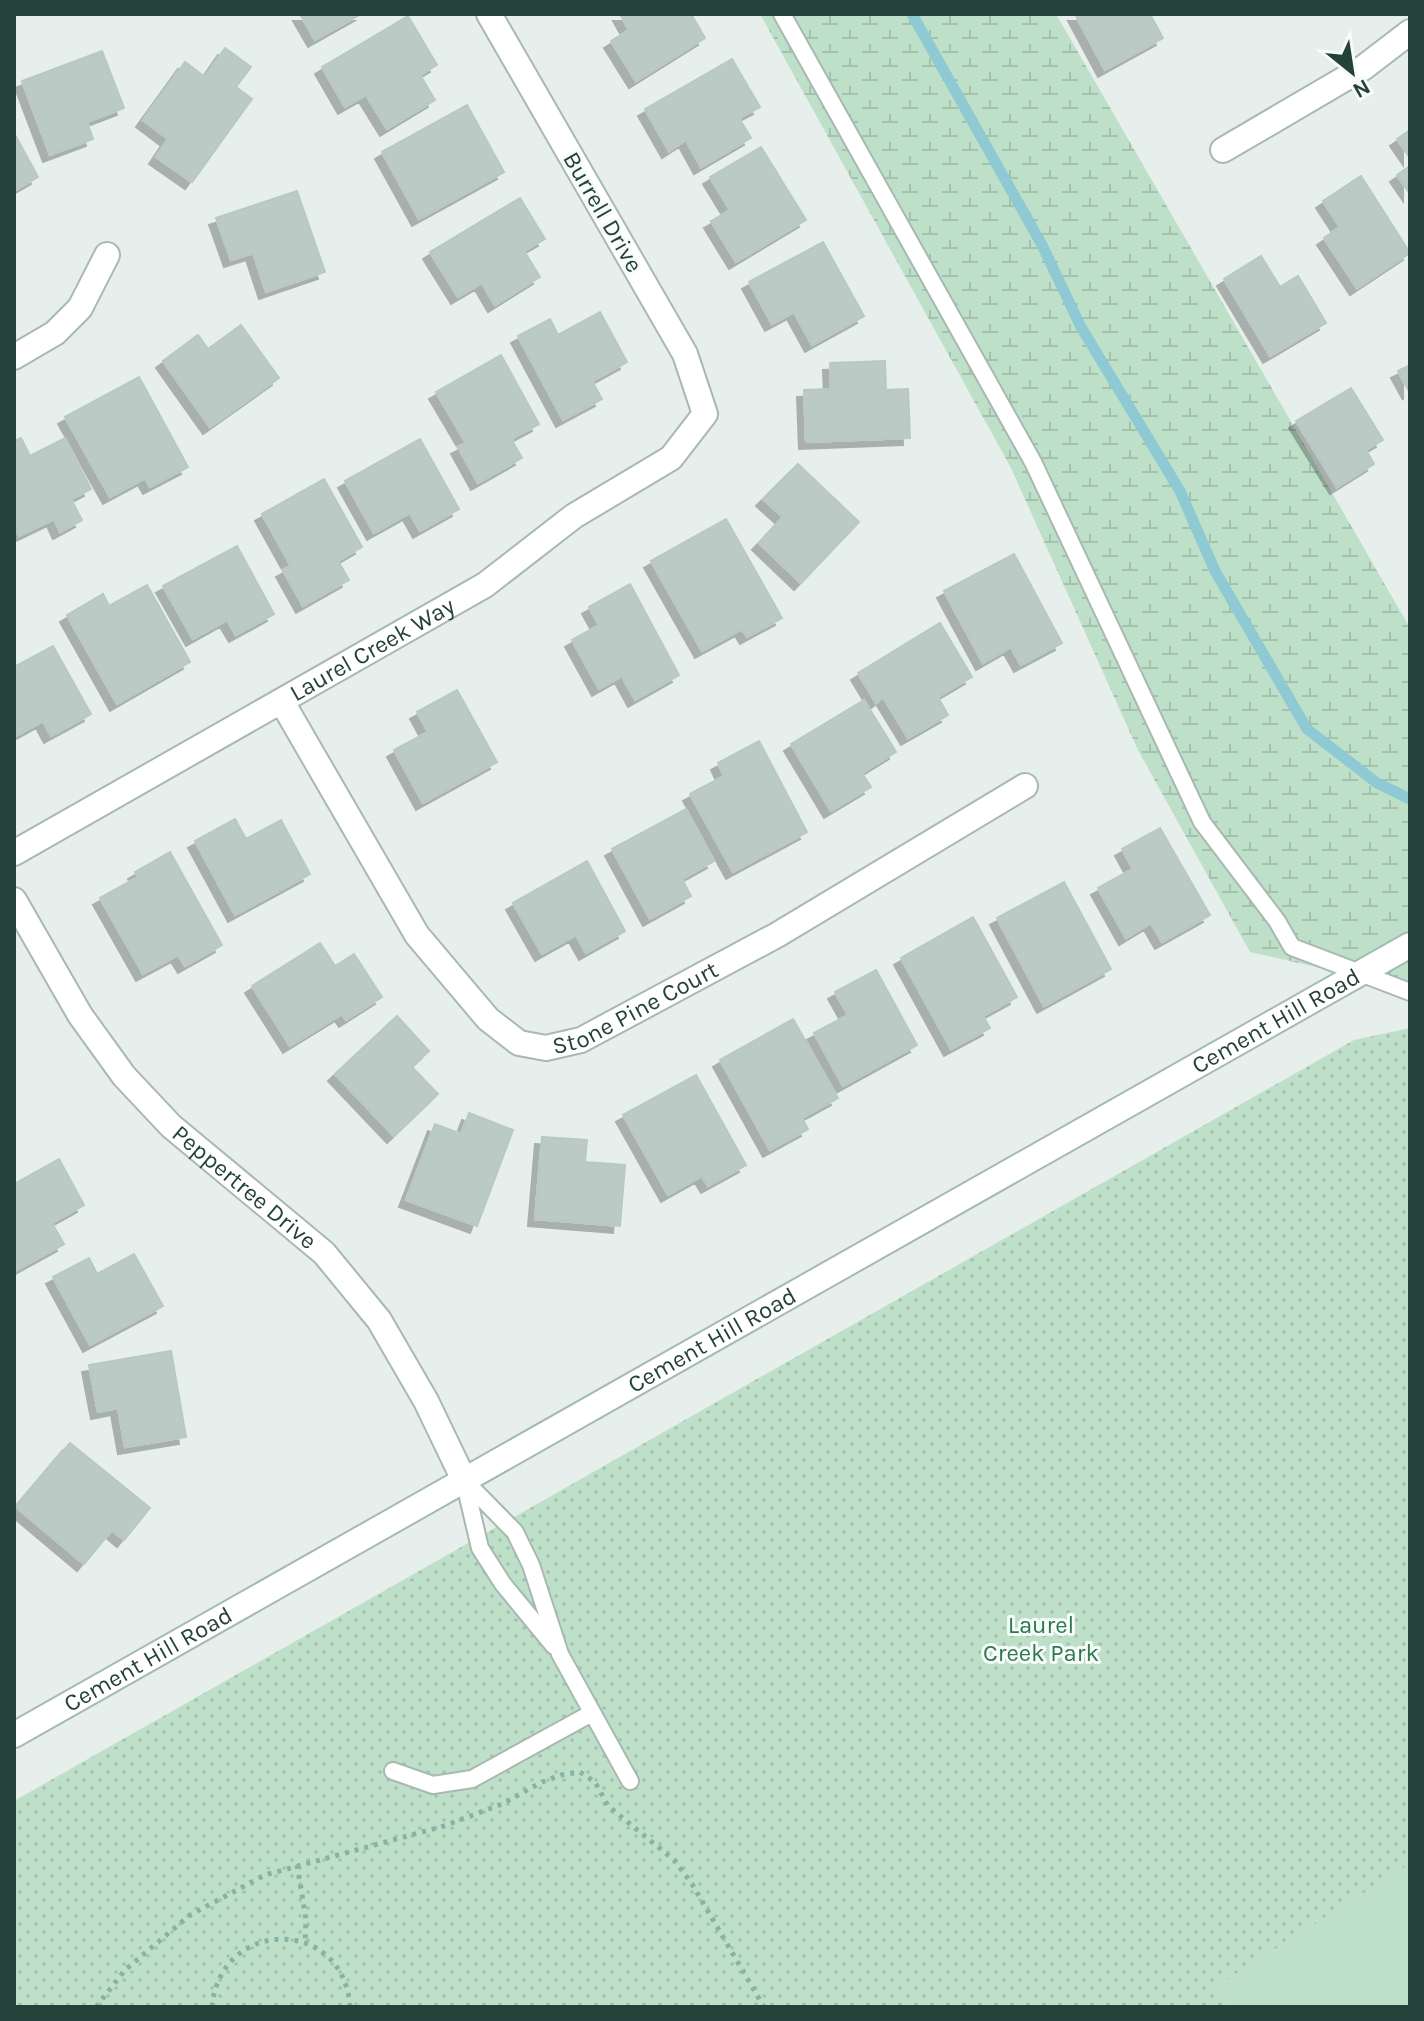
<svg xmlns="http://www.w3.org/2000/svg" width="1424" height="2021" font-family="Karla,sans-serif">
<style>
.grass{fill:#bfe0c8}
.wetland{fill:url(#wetland-marsh)}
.park{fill:url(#park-dots)}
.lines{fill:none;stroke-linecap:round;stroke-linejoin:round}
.stream{stroke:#8ec9d4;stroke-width:11}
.building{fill:#bbcac4;stroke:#b8c9c2;stroke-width:2;filter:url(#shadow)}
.lane-casing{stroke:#a8b8b2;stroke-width:20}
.street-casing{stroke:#a8b8b2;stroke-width:28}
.secondary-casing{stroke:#a4bbb3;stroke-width:28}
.path{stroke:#86b3a5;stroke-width:5;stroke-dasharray:4 6;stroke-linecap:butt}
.lane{stroke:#fff;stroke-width:16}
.street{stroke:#fff;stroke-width:24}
.secondary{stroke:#fff;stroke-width:24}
.labels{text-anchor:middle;stroke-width:6;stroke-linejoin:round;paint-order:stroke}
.street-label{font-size:24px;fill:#24423a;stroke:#f7fbf9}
.park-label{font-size:24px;fill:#2d7a4b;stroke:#f7fbf9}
</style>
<defs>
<pattern id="wetland-marsh" width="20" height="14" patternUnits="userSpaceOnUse" patternTransform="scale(2)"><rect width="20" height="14" fill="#bfe0c8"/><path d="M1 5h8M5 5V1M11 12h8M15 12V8" fill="none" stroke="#a4c1ad"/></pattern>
<pattern id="park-dots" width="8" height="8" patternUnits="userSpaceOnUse" patternTransform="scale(2)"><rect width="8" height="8" fill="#bfe0c8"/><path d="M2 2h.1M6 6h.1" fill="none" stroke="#a4c1ad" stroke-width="1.8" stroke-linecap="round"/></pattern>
<filter id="shadow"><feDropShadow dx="-7" dy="7" stdDeviation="0" flood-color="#0004"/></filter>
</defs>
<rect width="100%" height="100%" fill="#e6efeb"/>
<path class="grass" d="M1410,1864V2007H1231L1217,1986Z"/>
<path class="wetland" d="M760,14H1056L1410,628V988L1250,952L1138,750L1010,466Z"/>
<path class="park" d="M1410,1028V1864L1217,1986L1231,2007H14V1801L1354,1040Z"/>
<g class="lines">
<path class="stream" d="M912,14L1042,245L1081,327L1180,491L1215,571L1307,729L1377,783L1410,799"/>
</g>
<path class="building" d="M300,14H361L315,40Z
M620,14H691L705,38L636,81L611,41L629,30Z
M1075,14H1150L1163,38L1105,70Z
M408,16L437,65L420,75L435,100L387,129L366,95L345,107L322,67Z
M225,48L251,67L236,87L252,99L192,182L156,157L168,139L143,120L185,62L205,77Z
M102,51L124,108L87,122L93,139L50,155L22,81Z
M732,59L760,107L739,118L751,138L701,167L686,140L669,151L645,109Z
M467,105L504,172L419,219L382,152Z
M1410,130V158L1397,139Z
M14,133L38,177L14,191Z
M761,147L806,220L736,262L711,221L730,210L710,177Z
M1410,166V194L1397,175Z
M1361,176L1410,253L1357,288L1324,238L1340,227L1323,201Z
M297,191L325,272L266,292L253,253L231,260L216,218Z
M520,198L545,239L524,251L540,277L495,305L482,283L458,297L430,252Z
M823,242L864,316L812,345L794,312L772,324L749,282Z
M1261,256L1280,287L1298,276L1326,323L1270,356L1224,279Z
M600,312L627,362L592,381L602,399L563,420L518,336L550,319L558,335Z
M241,325L279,378L210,427L163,361L198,335L208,349Z
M501,355L539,424L511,439L522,458L478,483L458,447L466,443L436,392Z
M885,361L886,390L908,389L910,438L806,442L804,390L831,389L830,363Z
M1410,365V393L1398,371Z
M139,377L188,467L150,487L145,478L110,497L65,417Z
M1351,388L1383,440L1366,450L1374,464L1337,487L1296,421Z
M21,438L30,456L65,438L91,489L71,499L82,520L60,532L54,519L19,536L14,526V441Z
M420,439L459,509L420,531L410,513L374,533L345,481Z
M798,464L859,522L801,583L759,543L783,517L763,499Z
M324,479L362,547L338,561L349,580L303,606L283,570L291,566L262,514Z
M726,519L782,618L747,637L742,629L702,651L651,561Z
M237,546L274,614L236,635L227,620L193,639L163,586Z
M1014,554L1062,643L1021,665L1011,647L983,663L944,591Z
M630,584L679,675L635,700L622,676L599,689L572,640L599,625L589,607Z
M147,585L190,662L117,704L67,615L103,594L109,606Z
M940,623L972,677L938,697L948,715L908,738L883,697L876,703L858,673Z
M53,646L91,714L51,736L43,721L14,737V667Z
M457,690L497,762L423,803L394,750L428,732L417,712Z
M864,700L896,752L862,773L871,787L831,811L791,744Z
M759,741L807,832L733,872L690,794L724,776L718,763Z
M686,809L714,861L682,879L691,896L650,919L612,849Z
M235,819L246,839L281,820L310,874L235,915L195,841Z
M1160,828L1210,915L1162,942L1151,923L1126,938L1098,888L1133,869L1122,849Z
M170,852L222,945L185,966L178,955L143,974L100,898L138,877L135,872Z
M587,861L625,931L586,953L576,935L542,954L513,903Z
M1064,882L1111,969L1044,1006L997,918Z
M973,917L1017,997L983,1016L990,1028L951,1049L901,958Z
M320,943L335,966L354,954L382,997L346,1020L342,1014L290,1046L252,986Z
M876,970L917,1045L843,1086L814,1033L848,1015L835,992Z
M397,1016L429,1051L412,1067L438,1094L394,1136L335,1074Z
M793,1019L838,1098L802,1118L808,1129L770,1150L720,1060Z
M696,1075L746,1165L708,1186L702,1176L668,1195L623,1115Z
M469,1113L513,1130L477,1226L406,1200L435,1124L461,1134Z
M542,1137L587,1140L585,1162L625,1165L620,1226L535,1219Z
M59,1159L84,1205L52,1223L64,1244L15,1271L14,1184Z
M134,1254L163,1306L90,1345L53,1277L89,1258L97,1274Z
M171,1351L186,1437L125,1447L118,1408L98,1412L89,1365Z
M70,1443L150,1508L124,1540L112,1530L84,1564L16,1507Z"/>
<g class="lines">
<defs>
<path id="lane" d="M782,14L1033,462L1202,822L1277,921L1292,947L1410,992
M464,1480L515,1532L531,1565L560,1654L630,1781
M464,1480L480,1548L503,1584L554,1646
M393,1771L433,1785L472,1779L592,1713"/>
<g id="street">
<path d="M1223,150L1363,68L1410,32"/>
<path d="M14,357L55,333L80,308L107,255"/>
<path id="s1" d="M282,702L417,935L488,1019L519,1043L546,1048L581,1040L777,935L1025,786"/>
<path id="s2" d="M14,853L485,585L574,516L671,458L705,414L685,354L489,14"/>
<path id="s3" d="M14,900L80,1015L124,1076L171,1126L324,1253L379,1320L426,1401L464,1480"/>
</g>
<g id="secondary">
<path id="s4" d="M14,1735L1410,945"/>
</g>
</defs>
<use href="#lane" class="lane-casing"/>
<use href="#street" class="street-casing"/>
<use href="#secondary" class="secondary-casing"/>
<path class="path" d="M297,1865L306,1919L305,1942
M96,2007L125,1970L190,1915L265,1875L444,1826L502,1804L542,1782L561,1775L580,1772L595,1782L608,1806L674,1860L692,1884L764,2007
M212,2007C220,1917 344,1916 350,2007"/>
<use href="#lane" class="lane"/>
<use href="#street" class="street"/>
<use href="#secondary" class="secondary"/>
</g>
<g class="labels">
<g class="street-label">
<text transform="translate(603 212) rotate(60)" y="8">Burrell Drive</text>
<text dy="8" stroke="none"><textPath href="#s2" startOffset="412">Laurel Creek Way</textPath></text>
<text dy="8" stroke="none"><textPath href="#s1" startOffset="544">Stone Pine Court</textPath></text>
<text dy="8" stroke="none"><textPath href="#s4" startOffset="1450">Cement Hill Road</textPath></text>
<text dy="8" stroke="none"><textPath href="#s3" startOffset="372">Peppertree Drive</textPath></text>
<text dy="8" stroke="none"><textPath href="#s4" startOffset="802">Cement Hill Road</textPath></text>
<text dy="8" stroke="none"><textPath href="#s4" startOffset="154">Cement Hill Road</textPath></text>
</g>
<g class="park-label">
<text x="1041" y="1633">Laurel<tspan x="1041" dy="28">Creek Park</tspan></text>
</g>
</g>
<rect width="1424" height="2021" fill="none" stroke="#24423a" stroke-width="32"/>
<g transform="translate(1352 72) rotate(150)" stroke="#f7fbf9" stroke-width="6" paint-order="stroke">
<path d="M0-6L14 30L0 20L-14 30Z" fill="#24423a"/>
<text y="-12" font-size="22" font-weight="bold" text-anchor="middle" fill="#24423a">N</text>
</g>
</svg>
